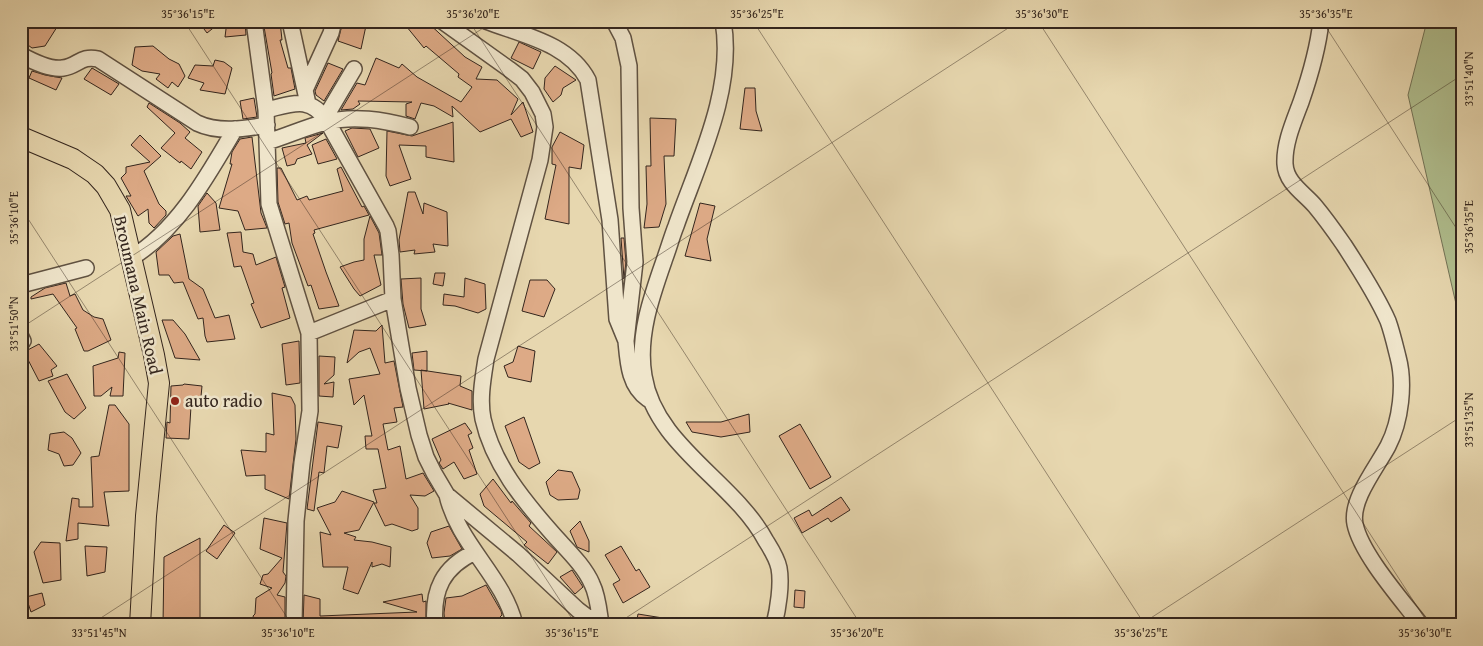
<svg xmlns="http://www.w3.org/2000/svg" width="1483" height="646" font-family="'Gentium Book Plus',serif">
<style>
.green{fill:#b0bf8f;stroke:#727256}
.building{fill:#ddaa86;stroke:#33251d}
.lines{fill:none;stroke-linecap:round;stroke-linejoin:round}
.minor-casing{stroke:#605242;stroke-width:18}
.major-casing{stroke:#33251d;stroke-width:22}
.minor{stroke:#efe5cb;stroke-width:15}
.major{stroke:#e7d7af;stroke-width:20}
.ticks{fill:none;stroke:#33251d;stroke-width:1;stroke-opacity:0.45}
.poi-dot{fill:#8f2418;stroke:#efe5cb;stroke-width:2}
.labels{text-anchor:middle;stroke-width:5;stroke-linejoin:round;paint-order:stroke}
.street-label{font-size:18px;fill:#33251d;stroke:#efe5cb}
.poi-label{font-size:18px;fill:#33251d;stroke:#efe5cb;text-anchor:start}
.neatline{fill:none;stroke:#33251d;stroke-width:2}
.ticks-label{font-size:12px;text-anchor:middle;fill:#33251d}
</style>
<rect width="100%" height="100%" fill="#e7d7af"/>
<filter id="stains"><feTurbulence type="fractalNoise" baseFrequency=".004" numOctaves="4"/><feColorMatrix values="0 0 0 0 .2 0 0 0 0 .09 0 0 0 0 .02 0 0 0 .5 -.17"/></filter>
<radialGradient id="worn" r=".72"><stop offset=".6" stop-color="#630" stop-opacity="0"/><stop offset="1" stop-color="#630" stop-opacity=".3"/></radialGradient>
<path class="green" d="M1427,21H1462V330L1408,95Z"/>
<path class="building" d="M21,21H50L57,27L45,46L32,48L21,40Z
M198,21H222L207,33Z
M227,21H245L246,35L225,37Z
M263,21H280L282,40H280L288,68H291L295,89L274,96L271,74L272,73Z
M343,21H367L361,49L338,41Z
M402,21H426L465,57L482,67L476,79L497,80L518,99L511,115L523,102L533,132L521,137L511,119L480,132L452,106L453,117L434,106L421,103L415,119L406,116V104L412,102L358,101L360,104L353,109L341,110L357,83L365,85L376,58L399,68L402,64L417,77L461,102L472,87L458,77L459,74L426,46L424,48Z
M519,42L541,52L533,69L511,58Z
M153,46L169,59L179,64L185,76L178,87L172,82L168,88L156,79L160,74L142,71L132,65L135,47Z
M215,60L224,62L232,68L225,94L200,90L204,83L188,78L195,65L213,66Z
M328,63L343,69L324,101L316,95L315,91Z
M555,66L576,80L563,88L561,95L553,102L544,89L545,78Z
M92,68L119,84L111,95L84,79Z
M32,71L45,75L62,78L56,90L29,78Z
M745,88H755L756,111L762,131L740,129Z
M254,98L257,117L243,119L240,101Z
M149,103L180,123L190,132L185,138L202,152L191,169L181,161L180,163L161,148L175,133L147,107Z
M650,118L676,119L674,156H664L666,204L659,227L644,228L647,204L646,166H651Z
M453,122L454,162L426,157V146L399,145L411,179L390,186L386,176L387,131L412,136Z
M352,128L370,129L379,148L358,157L345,131Z
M560,132L584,145L581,169L569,167V224L545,219L556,165L552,164V147Z
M323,133L307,145L312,154L297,159L295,164L287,166L282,148L306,143L305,138Z
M140,135L161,156L144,171L159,204L166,211V215L154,228L149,223L148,209L138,216L126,196H131L121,178L126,173V167L150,162L131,145Z
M252,137L261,213L267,228L245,230L238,211L219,208L232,164H230L232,152L240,139Z
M326,139L337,159L318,164L312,145Z
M341,167L362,207L364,206L369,215L314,230L315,233L313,234L326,272L339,306L319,309L311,285L308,286L292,243L289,223L285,224L278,202L277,168H281L297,200L307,196L309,200L343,191L337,169Z
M408,192H415L423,214L424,203L447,212L448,246L433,244L435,252L414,254L415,250L400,252L399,240Z
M207,193L216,203L220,230L200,232L198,206Z
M700,203L715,206L707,239L711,261L685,256Z
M370,216L379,233L382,255H374L381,285L360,296L354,289L340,267L354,262L364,260V239Z
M241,232L243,252L253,254L256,265L276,257L285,287L282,288L290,318L261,328L251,304L254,303L241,266L234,267L227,233Z
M180,234L189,279L203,289L215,318L229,315L235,339L207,342L205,336L203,318L198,319L183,282L174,283L169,275H159L156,252L173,236Z
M621,238H624L626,262L624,279Z
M435,273H445L443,286L433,284Z
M421,278V309L426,325L409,328L403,304L401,279Z
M465,278L485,284L486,309L478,313L455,306L443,305L444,294L464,297Z
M530,280H547L555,289L544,317L522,311Z
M66,283L70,296L75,294L83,310L94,317L103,319L111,340L88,351H84L75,329L77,328L53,294L31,299V297L45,288Z
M162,320H173L185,334L200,360L175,358Z
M382,325L385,363L394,361L403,407L394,408L397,422L383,424L388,450L400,446L406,479L423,473L434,491L425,496L410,495L418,508V529L412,531L392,524L385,526L374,503H377L373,490L386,488L378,449H366L365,436H372L364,395L354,405L349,379L380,374L370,348L359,352L347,363L354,330L376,331Z
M299,341L300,383L286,385L282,344Z
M39,344L57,366L51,370L53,376L39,381L24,352Z
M518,346L535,351L531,382L508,377L504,366L513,362Z
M427,351V371L414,370L412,353Z
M119,352L125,353L123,396H110L112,387L101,396H94L93,366L118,358Z
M319,356L335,357L334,375L324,384L334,382L333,397L319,396Z
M421,370L461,376L460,386L472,391V410L448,403L449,404L424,409Z
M67,374L86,408L74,419L65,412L48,381Z
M184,384L202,386L200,407L191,406L189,439L166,438L167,422L170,423L171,386L183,385Z
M272,393L291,397L295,405L296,439L289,499L265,489V475L246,476L241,450L266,452V433L274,435Z
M109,405H115L129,424V491L104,492L109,526L78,523V539L66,541L72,498L79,499V507H93L91,457L99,456Z
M749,414L750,432L721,437L692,432L686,422H721Z
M524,417L540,463L529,469L519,462L505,426Z
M318,422L342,426L338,448L327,446L324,473L319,472L314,511L307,509Z
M465,423L472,433L468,435L473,448L469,450L477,474L464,479L454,462L443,469L439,463L441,460L432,439Z
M800,424L831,477L810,489L779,436Z
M64,432L72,438L81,453L73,465L64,466L59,454L48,450L50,434Z
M558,470L572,472L580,490L578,499L558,500L550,495L546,482Z
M493,479L511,503L512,501L531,523L529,526L557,552L548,564L524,545L527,542L484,506L480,494Z
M342,491L374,502L359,530L344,533L356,537L354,540L372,542L391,547L390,567L382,564L372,567V562L358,594L343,589L348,567H323L320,532L331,535L317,508L335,502Z
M841,497L850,510L831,522L828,518L802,533L794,518L809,510L812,516Z
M264,518L287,523L283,572L286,576L285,583L277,595L285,597V625H256L253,616L255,614L256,598L272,588L260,584L263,575L268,574L282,558L260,549Z
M580,521L589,541V552L577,547L570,531Z
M224,525L235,533L217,559L206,551Z
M449,526L462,549L450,556L432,558L427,543L431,532Z
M200,538V625H163L164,557Z
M41,542L60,543L61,580L43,583L34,552Z
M85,546L107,547L105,572L87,576Z
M621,546L636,571L639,569L650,587L623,603L613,584L620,580L605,555Z
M572,570L583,587L575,594L560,577Z
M486,585L501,611L502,615L500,617L504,625H445L444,613L446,598L462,596Z
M795,590L805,591L804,608L794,607Z
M42,593L45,605L31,612L26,597Z
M422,594L423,602L426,601V623L419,625H303L304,595L320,599V616L417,612L383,602Z
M638,614L669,619V625H636Z"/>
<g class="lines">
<defs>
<path id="minor" d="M254,21L266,110L269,204L309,333L310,411L302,463L296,521L294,625
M290,21L308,104
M442,21L509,69L522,79L532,92L543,114L545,127L540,160L486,359C483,378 479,400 483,419C493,464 523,500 552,533C565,548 584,565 592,584C598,596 599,611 601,625
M486,21C522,35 569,43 588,80L610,220L617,319L626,341
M614,21L623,38L629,66L631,208L635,262L626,341C628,363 629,386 648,399
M723,21C735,89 698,163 676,226C672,236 669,247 665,258C652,295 637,336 644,376C655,446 734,481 766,541C771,549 777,558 779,568C782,584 778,609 774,625
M1321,21C1318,49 1310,76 1301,102C1294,121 1284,143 1285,164C1286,183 1304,193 1315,206C1325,218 1335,232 1344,245C1359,268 1377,296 1388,321C1392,332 1395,345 1398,357C1405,383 1401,421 1388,446C1377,467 1350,500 1355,524C1361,554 1402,600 1421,625
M21,55C32,61 51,70 63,68C78,66 81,55 98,59L197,123C218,133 244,129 267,125
M305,90L331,33L334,21
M266,110C292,104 310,95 327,121L386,226L388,231L391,255L393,299L408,388L419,435L426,457L434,473L447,495L518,554L578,610L586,616L600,619
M325,118L354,69
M267,142C287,136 306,127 326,122C354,115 383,120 410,127
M131,258C178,230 208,175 235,129
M21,285L86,268
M309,333L393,299
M21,337L23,341
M447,495C458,544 504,577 515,625
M435,625C432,590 443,567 475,552"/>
<path id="major" d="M21,137L73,159L95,174L106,186L120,210L154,355L159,383L146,516L140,625"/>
</defs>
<use href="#minor" class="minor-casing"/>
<use href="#major" class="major-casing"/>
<use href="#minor" class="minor"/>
<use href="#major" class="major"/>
</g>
<path class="ticks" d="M184,21L576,625M469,21L861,625M753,21L1145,625M1038,21L1429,625M1322,21L1462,237M21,208L292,625M21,328L494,21M90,625L1019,21M615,625L1462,75M1140,625L1462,416"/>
<circle class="poi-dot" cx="175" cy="401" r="5"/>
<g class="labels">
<g class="street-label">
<text transform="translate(138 295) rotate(77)" y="6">Broumana Main Road</text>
</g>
<g class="poi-label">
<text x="185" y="407">auto radio</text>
</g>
</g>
<rect width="1483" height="646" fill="none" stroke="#e7d7af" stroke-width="55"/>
<rect x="28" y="28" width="1428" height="590" class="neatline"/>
<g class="ticks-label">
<text x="188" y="18">35°36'15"E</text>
<text x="473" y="18">35°36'20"E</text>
<text x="757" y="18">35°36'25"E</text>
<text x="1042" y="18">35°36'30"E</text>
<text x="1326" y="18">35°36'35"E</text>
<text transform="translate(1469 79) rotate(-90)" y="4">33°51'40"N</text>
<text transform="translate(14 218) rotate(-90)" y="4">35°36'10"E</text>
<text transform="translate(1469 227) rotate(-90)" y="4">35°36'35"E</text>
<text transform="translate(14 324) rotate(-90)" y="4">33°51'50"N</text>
<text transform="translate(1469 420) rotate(-90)" y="4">33°51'35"N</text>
<text x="99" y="637">33°51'45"N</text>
<text x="288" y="637">35°36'10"E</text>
<text x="572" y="637">35°36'15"E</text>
<text x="857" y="637">35°36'20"E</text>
<text x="1141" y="637">35°36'25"E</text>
<text x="1425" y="637">35°36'30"E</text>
</g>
<rect width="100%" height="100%" filter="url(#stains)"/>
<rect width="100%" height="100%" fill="url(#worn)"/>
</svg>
